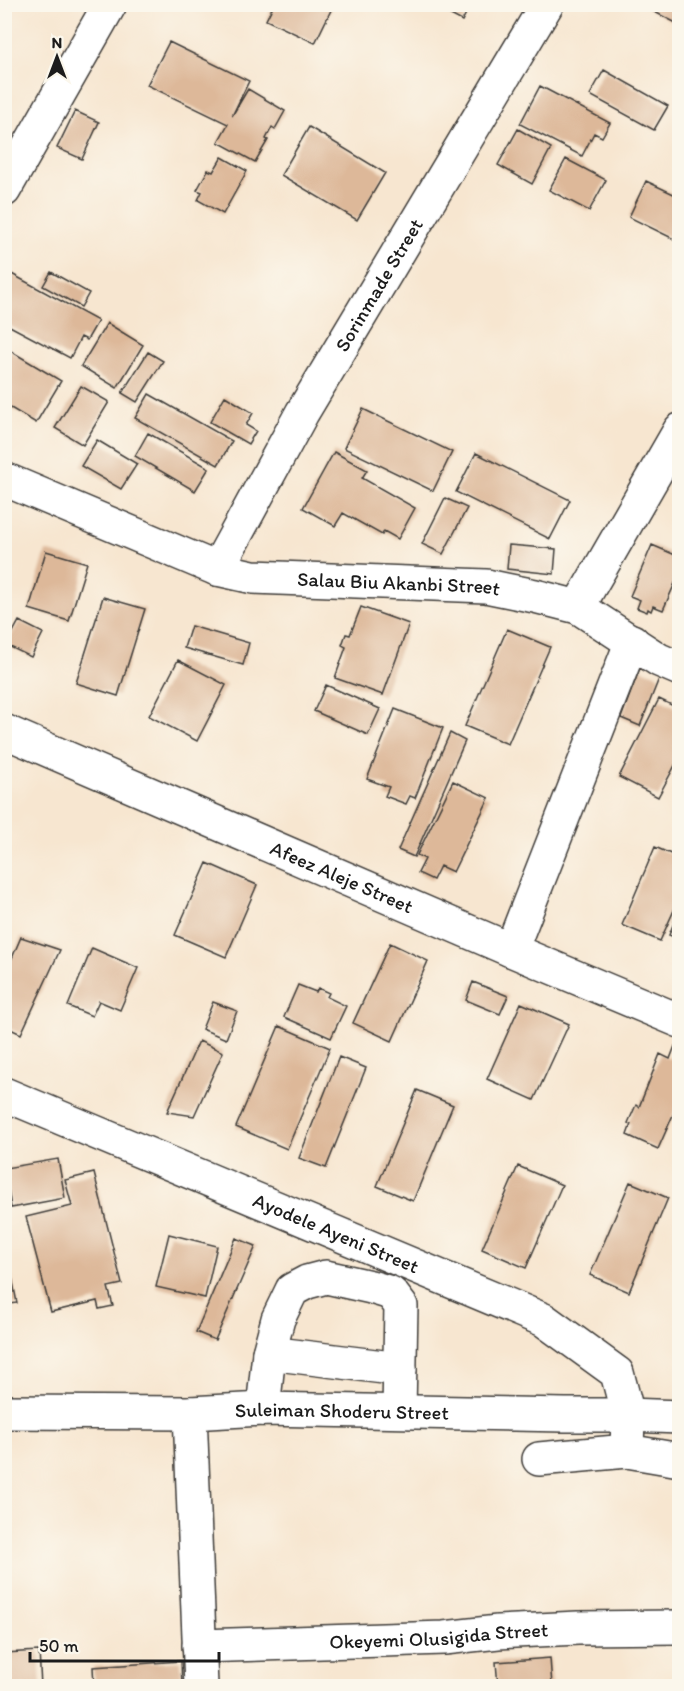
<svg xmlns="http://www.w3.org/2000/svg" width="684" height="1691" font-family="Itim,sans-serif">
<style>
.building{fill:#ddb899}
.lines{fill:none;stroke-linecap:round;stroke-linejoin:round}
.minor-casing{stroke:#3d3a37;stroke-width:36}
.minor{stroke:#fff;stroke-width:33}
.labels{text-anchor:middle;stroke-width:4.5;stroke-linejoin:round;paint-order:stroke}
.street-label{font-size:20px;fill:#1c1c1c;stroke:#fbf7ec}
</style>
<rect width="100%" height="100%" fill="#fbf7ec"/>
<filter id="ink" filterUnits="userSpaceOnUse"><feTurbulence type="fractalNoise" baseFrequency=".0167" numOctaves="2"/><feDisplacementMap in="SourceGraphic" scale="12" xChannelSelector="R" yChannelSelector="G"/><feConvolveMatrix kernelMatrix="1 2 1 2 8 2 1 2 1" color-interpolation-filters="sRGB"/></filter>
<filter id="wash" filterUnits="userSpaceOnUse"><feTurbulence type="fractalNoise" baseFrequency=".008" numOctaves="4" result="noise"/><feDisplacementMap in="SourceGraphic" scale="24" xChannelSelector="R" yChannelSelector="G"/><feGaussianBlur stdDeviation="1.35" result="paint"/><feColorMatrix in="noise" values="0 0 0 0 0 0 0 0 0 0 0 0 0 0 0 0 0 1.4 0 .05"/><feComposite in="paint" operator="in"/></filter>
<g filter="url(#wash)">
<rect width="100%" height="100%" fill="#f7e6d0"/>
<g id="blocks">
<path class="building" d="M274,4H334L315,43L266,20Z
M430,4H471L462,21Z
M639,4H680V25Z
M169,42L249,81L232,116L248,89L285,111L275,129L272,127L266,139L268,140L255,162L218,142L228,124L147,85Z
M604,70L668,106L654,130L590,95Z
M540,86L610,123L602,137L594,133L582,156L520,124Z
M75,111L99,122L82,159L57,148Z
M309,127L385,173L357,220L281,175Z
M518,129L551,148L532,184L498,165Z
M222,157L247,171L223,214L198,200L202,192L197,190L208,170L213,172Z
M566,159L606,180L589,211L549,190Z
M646,181L680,197V242L629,217Z
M8,272L98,321L87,340L81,337L70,358L4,323V279Z
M51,272L89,293L81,307L43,286Z
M107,323L143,345L117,388L81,366Z
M4,347L61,381L36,423L4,404Z
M148,352L163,361L137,402L122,393Z
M81,386L109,402L83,445L55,428Z
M149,394L232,441L218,465L135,418Z
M225,396L253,413L246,425L256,431L248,444L210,422Z
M363,409L452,452L433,491L344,448Z
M148,433L209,468L195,491L135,456Z
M97,440L137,464L121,489L81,466Z
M334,452L367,470L362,478L415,508L398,539L384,531L382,535L343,513L335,526L303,508Z
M476,453L570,500L550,539L456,492Z
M445,498L467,508L443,554L422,544Z
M509,545L556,549L554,574L507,569Z
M652,545L680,557V572L663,610L653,606L651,611L648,609L647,612L637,608L640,600L630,596Z
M46,551L87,563L69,621L29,609Z
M103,597L145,609L118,696L76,683Z
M361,607L409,624L383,695L335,678L346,647L342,645L346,634L350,635Z
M19,621L43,633L31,657L6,645Z
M191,626L249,643L243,665L184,648Z
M507,629L550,647L508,744L465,726Z
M178,660L226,685L197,741L149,716Z
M640,668L660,676L640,726L621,718Z
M326,685L380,709L368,735L314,711Z
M659,699L680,709V756L658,797L619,777Z
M395,709L443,728L415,798L410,796L406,804L385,796L389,787L367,779Z
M450,733L465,741L414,857L398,850Z
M453,781L489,798L453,872L440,866L433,880L418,873L425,859L417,855Z
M655,847L680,858V897L660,941L622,925Z
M207,863L257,885L226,957L175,935Z
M679,910H680V939L669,935Z
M21,937L60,950L21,1034L4,1026V977Z
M390,943L428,961L392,1041L353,1023Z
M92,948L138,968L120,1010L99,1001L92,1016L68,1006Z
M473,982L508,996L500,1014L466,1000Z
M298,985L316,992L318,988L329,993L327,997L346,1006L331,1038L284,1017Z
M213,1002L237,1011L226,1039L202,1029Z
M521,1003L569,1024L534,1100L487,1079Z
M279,1026L330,1048L287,1149L236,1127Z
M199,1041L223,1052L194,1116L167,1112Z
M675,1046L680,1048V1099L658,1149L627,1135L631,1124L628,1123L636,1105L639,1107L660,1054L670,1059Z
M339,1057L366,1068L326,1168L299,1158Z
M417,1090L453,1105L413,1201L377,1186Z
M58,1159L65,1198L11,1208L5,1168Z
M518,1166L562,1185L526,1268L482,1249Z
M94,1173L122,1284L108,1287L113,1306L99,1309L97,1301L51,1312L26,1217L72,1206L65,1180Z
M630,1182L668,1198L629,1292L590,1275Z
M169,1234L217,1246L205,1298L156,1287Z
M4,1236L17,1303L4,1305Z
M236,1238L256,1246L215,1340L196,1332Z
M39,1651L41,1686H4V1653Z
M550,1658L552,1686H498L496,1662Z
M181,1661L182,1686H94L93,1667Z"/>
</g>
</g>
<g filter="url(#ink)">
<use href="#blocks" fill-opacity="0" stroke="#3d3a37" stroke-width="1.5"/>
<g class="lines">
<defs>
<g id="minor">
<path d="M4,190L110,4"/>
<path id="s1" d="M4,479L217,569L253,577L486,586L535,596L578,607L659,660L680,669"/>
<path id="s2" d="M217,569L302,413L547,4"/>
<path d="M578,607L680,430"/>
<path id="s3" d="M4,731L511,950L680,1021"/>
<path d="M511,950L632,641"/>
<path id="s4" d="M4,1094L544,1320L617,1373L628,1415L627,1451L680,1460"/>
<path d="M269,1353L400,1369"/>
<path d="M263,1409L269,1353L278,1319L292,1290L307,1282L326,1277L371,1287L391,1293L401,1306L399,1411"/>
<path id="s5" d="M4,1412L190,1413L263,1409L565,1415H628L680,1417"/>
<path d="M190,1413L201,1686"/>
<path d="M539,1459L627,1451"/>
<path id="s6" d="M199,1646L444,1638L498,1632L578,1628L680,1627"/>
</g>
</defs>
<use href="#minor" class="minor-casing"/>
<use href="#minor" class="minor"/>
</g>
</g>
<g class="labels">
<g class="street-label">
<text dy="7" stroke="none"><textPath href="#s2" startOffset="327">Sorinmade Street</textPath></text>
<text dy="7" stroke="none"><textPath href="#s1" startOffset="414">Salau Biu Akanbi Street</textPath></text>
<text dy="7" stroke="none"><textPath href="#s3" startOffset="368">Afeez Aleje Street</textPath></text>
<text dy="7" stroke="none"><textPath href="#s4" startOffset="360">Ayodele Ayeni Street</textPath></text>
<text dy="7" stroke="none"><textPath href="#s5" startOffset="338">Suleiman Shoderu Street</textPath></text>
<text dy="7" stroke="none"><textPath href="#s6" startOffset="240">Okeyemi Olusigida Street</textPath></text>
</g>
</g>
<rect width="684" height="1691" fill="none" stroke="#fbf7ec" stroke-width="24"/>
<g transform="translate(57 57)" stroke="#fbf7ec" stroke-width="4.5" paint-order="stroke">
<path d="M0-4.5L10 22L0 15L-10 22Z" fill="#1c1c1c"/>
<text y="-9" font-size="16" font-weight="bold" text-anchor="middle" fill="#1c1c1c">N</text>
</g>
<path d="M30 1652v9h189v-9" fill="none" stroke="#1c1c1c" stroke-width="3"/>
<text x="39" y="1652" font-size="18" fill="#1c1c1c" stroke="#fbf7ec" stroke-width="4.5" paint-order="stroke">50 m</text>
</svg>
